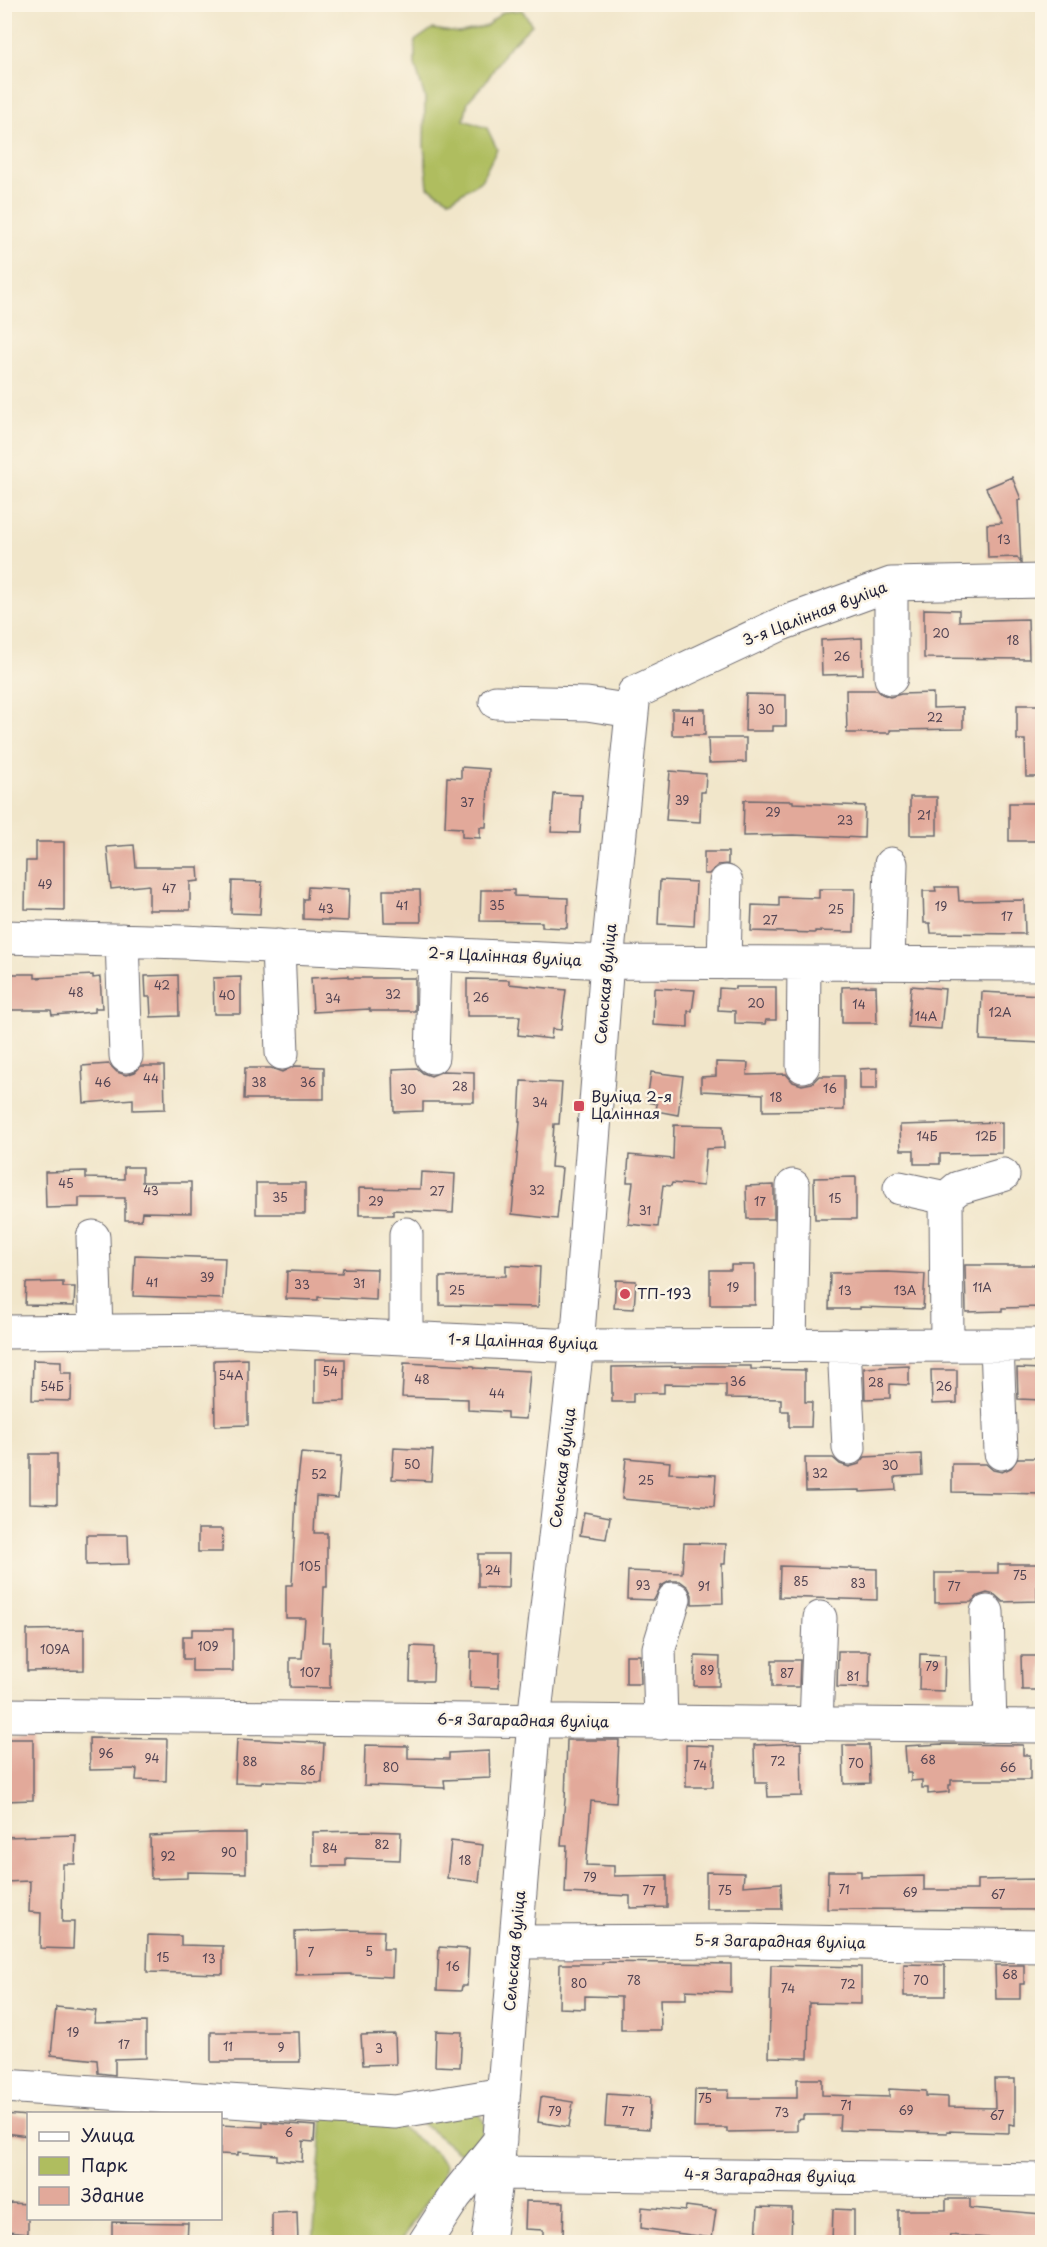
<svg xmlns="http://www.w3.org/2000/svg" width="1047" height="2247" font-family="'Playpen Sans',sans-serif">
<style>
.green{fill:#afbd5f;stroke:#68704d;stroke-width:1.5}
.building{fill:#e2a99a}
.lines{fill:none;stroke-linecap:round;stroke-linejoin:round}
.minor-casing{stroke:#6a676d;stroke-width:35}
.minor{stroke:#fff;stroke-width:33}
.poi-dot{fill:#d1495b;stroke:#fcf5e5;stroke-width:2}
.labels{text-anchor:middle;stroke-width:5;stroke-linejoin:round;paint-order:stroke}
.number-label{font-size:12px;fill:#524453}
.street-label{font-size:15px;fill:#22223b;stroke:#fcf5e5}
.poi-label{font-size:15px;fill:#22223b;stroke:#fcf5e5;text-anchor:start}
</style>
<rect width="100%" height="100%" fill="#fcf5e5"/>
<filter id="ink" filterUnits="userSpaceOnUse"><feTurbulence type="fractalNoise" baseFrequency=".0167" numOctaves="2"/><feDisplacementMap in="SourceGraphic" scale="12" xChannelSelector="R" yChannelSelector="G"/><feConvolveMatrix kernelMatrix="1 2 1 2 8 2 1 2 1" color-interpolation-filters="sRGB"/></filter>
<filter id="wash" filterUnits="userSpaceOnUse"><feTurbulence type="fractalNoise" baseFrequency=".008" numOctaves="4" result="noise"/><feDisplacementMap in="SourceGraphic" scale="24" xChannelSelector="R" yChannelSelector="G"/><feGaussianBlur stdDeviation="1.35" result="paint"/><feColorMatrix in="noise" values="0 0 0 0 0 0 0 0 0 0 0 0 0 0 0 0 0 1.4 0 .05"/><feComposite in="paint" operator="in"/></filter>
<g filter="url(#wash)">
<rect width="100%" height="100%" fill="#f1e6ca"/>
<path class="green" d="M522,10L532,25L506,50L487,80L468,101L464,120L487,128L497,149L481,181L450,200L428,187L424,146L425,98L415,65V41L432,29L459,33L486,26L503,12Z
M473,2109C492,2122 482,2133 475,2151L467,2154L458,2152L414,2117Z
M323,2115L391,2120L436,2153L445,2166L441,2182L421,2209L401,2242H313Z"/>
<g id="blocks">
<path class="building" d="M1012,477L1021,499L1018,500L1021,563L1017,557L988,558L987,524L1002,523L986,488Z
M924,609L959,610V621L1028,619L1029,659L924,658Z
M862,638L863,674L822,675L821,640Z
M846,690H877L882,694L890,697L901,694L933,693V708L963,707V729L890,730V733H847Z
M746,694L786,695V726H773V731H745Z
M1017,705H1042V777H1026L1025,740H1017Z
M672,709H705V735H672Z
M708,738H746V762L709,763Z
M461,767L489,769L486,827H480V838L462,837V828L445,827L447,777L461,778Z
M670,771L706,774L705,792H701L700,822L666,820Z
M554,794L582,795L580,833L551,832Z
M910,797H937V835H910Z
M744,800L793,801V803L865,806L864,838L793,835L743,836Z
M1009,803H1040V841H1009Z
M36,842H64V910L25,909L26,861H36Z
M134,845L136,867H198L199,881L190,882V910H149V885L111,889L107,847Z
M704,852H728V864L718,865L709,874H704Z
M660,880L696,882L694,926L658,924Z
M232,881L262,882L260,914L231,913Z
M308,887L349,889L348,921L303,919V899H307Z
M935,887H958L959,901L1024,900L1025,934L931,933L930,923H924L923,891H936Z
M819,889H855L854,932L815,931V933L751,931L752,905L779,906V897L819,898Z
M383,890H420L421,922H384Z
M481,890H514V896L568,898L567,928L542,927V922L480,921Z
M4,974H35V978L93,975V978L100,977L102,1008H95V1012L52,1015L51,1010H4Z
M178,975L179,1016L151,1017L150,997H146L145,976Z
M348,976V978H415V1011H370V1009L313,1012L311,978Z
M241,977V1014H214L213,978Z
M467,979L509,980V984L566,990L561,1030L552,1029L551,1039L518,1035L520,1016H467Z
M876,986L877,1023H842V987Z
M911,986L945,989L941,1029L908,1027Z
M735,987H776V1020H766L765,1024L735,1023V1011L718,1010L719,988L735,989Z
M654,988L695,990L692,1011H688V1027L653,1025Z
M982,992L1042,995V1043L980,1040Z
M716,1062L748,1063L747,1075L786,1074L793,1082L802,1085L812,1083L819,1076H844V1110L763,1111V1094L701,1091V1077L716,1076Z
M109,1064L117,1072L126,1075L135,1072L141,1066H164L165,1109L133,1110V1099L84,1103L82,1066Z
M294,1066L324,1067V1099H244L245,1068H271L282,1072Z
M417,1068L423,1073L431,1076L443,1071L474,1072V1102H423V1111L394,1112L393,1069Z
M877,1068V1089H860V1069Z
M651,1072L683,1076L678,1115L656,1111L657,1104L647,1102Z
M521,1081L562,1083L559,1124H554L551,1167L562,1168L557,1219L512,1214L520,1122H519Z
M1002,1122V1153L940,1154V1164H914V1150H901L900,1125Z
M674,1125L723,1126L724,1148L706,1149L703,1186L672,1183L671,1186L663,1185L658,1227L628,1224L633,1182H627L629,1155L673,1159Z
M124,1167H142V1182H191V1213L142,1212L141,1220H125V1198H79V1207L46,1208L45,1172L86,1171V1178L124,1179Z
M421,1172L455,1174L453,1213L393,1210V1215H359V1188L420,1189Z
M856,1177V1219H815L814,1178Z
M256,1183H305V1214H256Z
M774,1185V1219H747L746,1186Z
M135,1255L225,1258L223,1299L133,1296Z
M506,1265L540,1267L538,1307L440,1305V1277L506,1276Z
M731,1265H755V1305H710V1270H731Z
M965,1265H1042V1307L1002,1308V1311L966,1312Z
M343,1268L377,1269L376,1300L318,1297V1300L286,1299L287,1271L342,1273Z
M887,1272L925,1274L923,1309L860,1307V1309H829L830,1273Z
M616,1280L636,1281L634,1309L614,1308Z
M63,1282V1287H75L74,1306L25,1305L26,1283Z
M248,1359V1425L215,1426L214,1360Z
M315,1359H345V1401L315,1402Z
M33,1360L61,1361V1373H72L71,1401L32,1400Z
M404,1363L474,1366L475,1368L530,1371L526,1419L507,1418V1412L468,1410V1399L402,1397Z
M696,1366H751V1369L805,1370V1402H812L811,1427H789V1411H781V1399L726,1398V1385L664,1384V1393H633V1402H612V1367Z
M909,1366V1385L890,1384V1398L865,1399L864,1368Z
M1017,1368L1042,1369V1400L1018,1399Z
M931,1370H957V1403L932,1404Z
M394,1448L433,1450L431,1481L392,1479Z
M301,1453L341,1456L338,1498L316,1496L314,1533H327V1587H324L322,1642H330V1688L290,1687V1658H302L305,1618H286V1585H292L296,1498Z
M30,1454H57V1504L30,1503Z
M921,1454L922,1475L895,1477L896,1490L860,1492V1490L806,1491L805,1458H833L840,1464L849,1467L859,1464L865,1457Z
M626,1458L670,1462L669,1473L716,1475L714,1507L622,1499Z
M1018,1458H1042V1494L952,1492V1464H986L993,1470L1002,1472L1011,1468Z
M584,1512L610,1517L606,1539L580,1535Z
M198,1529H223L222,1552H198Z
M86,1535H128L129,1564L86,1565Z
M684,1543L726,1544L725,1564H722L723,1603L692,1604V1595L688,1587L680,1581H670L661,1586L654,1600L627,1599L628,1571L682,1573Z
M478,1554H509L508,1588L478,1587Z
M998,1564H1042V1587H1037V1601L1003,1602L995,1595L987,1593L978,1596L971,1602L935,1603V1573H998Z
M780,1566L877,1569V1600L779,1597Z
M84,1629V1670L27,1671V1630Z
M192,1629H233V1671H192V1659H183V1636H192Z
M411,1646L434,1647L433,1681H410Z
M471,1651L500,1652L499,1688L470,1687Z
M838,1651H870L869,1688L837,1687Z
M920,1654L945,1655L944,1691L919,1690Z
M626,1655H640L641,1684H626Z
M695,1656L720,1657L719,1686H694Z
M1021,1656H1042V1690H1022Z
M772,1660H800L799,1687H772Z
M89,1738L167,1739L166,1781L136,1780L137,1769L90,1770Z
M4,1739H33V1800L4,1801Z
M237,1739L324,1743L322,1783L262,1781L261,1784L235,1783Z
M567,1740H619L616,1803L591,1801L586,1865L614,1866V1876L667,1875V1907L630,1908V1896L565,1893L567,1845H561L565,1800Z
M801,1743L802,1796L768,1797L767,1783H755L754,1745Z
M942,1744L1023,1745V1755H1030V1780H951V1785H949V1792L928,1794V1788H922V1780L911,1781V1773H907L905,1746Z
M365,1745L408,1746V1758L449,1759V1753L489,1751L490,1778L444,1780L445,1788L364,1785Z
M686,1745L714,1746L713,1787H686Z
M843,1745H869L870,1783L844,1784Z
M364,1831L401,1832L400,1860L346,1858V1866H313V1832Z
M213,1833H246V1873L187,1872V1878L151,1879L150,1836Z
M76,1835L75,1864H63L62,1922H74L73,1949L40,1948L41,1913L29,1912L30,1881L4,1882V1837Z
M451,1841L483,1845L479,1882L447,1878Z
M828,1871H861V1877L924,1876V1890H977V1880L1042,1879V1910L827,1909Z
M706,1872L744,1873L743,1886L781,1883L782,1909H706Z
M345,1930L384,1931L383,1949H393L392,1977L351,1975V1974L296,1975L295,1932Z
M148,1935L181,1936V1945L223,1946V1974L147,1972Z
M439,1947L469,1949L467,1986H462L461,1991L437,1990Z
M602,1962L731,1964V1992L686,1990V1999H660L661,2030H621V1997L585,1996V2009L559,2008L560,1964H602Z
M904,1964L945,1965V1996H904Z
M771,1965L861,1967V2004L809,2003L808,2058L769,2057Z
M995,1965H1024V1984H1020V1999H996Z
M56,2007L96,2011L94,2023L146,2022V2058L115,2059V2075L98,2073L97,2060L51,2055Z
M436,2031L462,2032L460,2067L435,2066Z
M211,2032H299L300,2062H211Z
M395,2034L396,2064L363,2065L361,2035Z
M797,2079H822V2095L889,2097V2089L926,2091V2096L948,2097V2107L995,2108L994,2079H1015V2125L1009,2124V2133L947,2131V2133L839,2130L840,2115H803V2119L797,2120V2131L727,2132V2128H694L695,2090H729L728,2098H797Z
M607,2094L650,2097L649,2129L605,2126Z
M541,2097L573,2102L569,2127L538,2122Z
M4,2114L28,2116V2136L4,2133Z
M263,2122L315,2126L314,2142L303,2141L302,2162L277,2160V2155L238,2152V2155L220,2154V2125L263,2127Z
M946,2199H970V2208L1042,2214V2242L950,2235L949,2242H898V2210H946Z
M526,2201L564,2202L563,2237L543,2236V2230L525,2229Z
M10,2203L28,2204V2233L8,2231Z
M686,2206L716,2210L712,2238L641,2228L642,2207L685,2211Z
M758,2207L792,2208L791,2242L756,2240Z
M833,2209L854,2210V2242H832Z
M297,2212L298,2242H272V2213Z
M112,2222L188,2223L187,2242H112Z"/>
</g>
</g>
<g filter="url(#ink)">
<use href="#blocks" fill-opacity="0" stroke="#6a676d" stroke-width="1.5"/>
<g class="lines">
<defs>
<path id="minor" d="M891,678V584
M496,702L587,704L632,711
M4,937L184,942L607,962L1042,964
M122,940L126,1056
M278,946L282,1053
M724,963L726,882
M888,963L891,864
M432,1057L435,954
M803,1066L804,963
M900,1188L946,1198L947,1345
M946,1198L958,1188L1003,1175
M93,1237L96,1331
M4,1332L231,1330L577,1346L1042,1345
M406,1337V1234
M790,1345L793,1186
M844,1345L849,1448
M997,1345L1001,1453
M987,1612L990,1726
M4,1715L1042,1726
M661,1723L659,1648L674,1599
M816,1724L820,1618
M517,1942L738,1941L1042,1946
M4,2086L395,2112L503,2094
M497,2173L1042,2180
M425,2242L455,2196L500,2140
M488,2242L497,2173L534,1721L577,1346L607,962L634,693L781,624L891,584L1042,581"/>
</defs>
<use href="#minor" class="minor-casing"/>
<use href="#minor" class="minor"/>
</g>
</g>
<g class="poi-dot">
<rect x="573" y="1100" width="12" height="12" rx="3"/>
<circle cx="625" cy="1294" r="6"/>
</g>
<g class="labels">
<g class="number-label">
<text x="1004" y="544">13</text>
<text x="941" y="638">20</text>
<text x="1013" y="645">18</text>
<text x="842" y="661">26</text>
<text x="766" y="714">30</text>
<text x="935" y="722">22</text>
<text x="688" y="726">41</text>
<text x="682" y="805">39</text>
<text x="467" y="807">37</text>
<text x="773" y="817">29</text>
<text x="924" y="820">21</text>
<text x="845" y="825">23</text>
<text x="45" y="889">49</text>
<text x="169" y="893">47</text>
<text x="402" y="910">41</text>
<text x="497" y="910">35</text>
<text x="941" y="911">19</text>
<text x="326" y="913">43</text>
<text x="836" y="914">25</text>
<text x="1007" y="921">17</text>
<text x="770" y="925">27</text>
<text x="162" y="990">42</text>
<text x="76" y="997">48</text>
<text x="393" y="999">32</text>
<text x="227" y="1000">40</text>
<text x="481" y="1002">26</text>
<text x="333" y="1003">34</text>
<text x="756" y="1008">20</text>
<text x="859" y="1009">14</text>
<text x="1000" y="1017">12А</text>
<text x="926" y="1021">14А</text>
<text x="151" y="1083">44</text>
<text x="103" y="1087">46</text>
<text x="259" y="1087">38</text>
<text x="308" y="1087">36</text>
<text x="460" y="1091">28</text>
<text x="830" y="1093">16</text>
<text x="408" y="1094">30</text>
<text x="776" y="1102">18</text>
<text x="540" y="1107">34</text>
<text x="927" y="1141">14Б</text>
<text x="986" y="1141">12Б</text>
<text x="66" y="1188">45</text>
<text x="151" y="1195">43</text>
<text x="537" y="1195">32</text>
<text x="437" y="1196">27</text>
<text x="280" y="1202">35</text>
<text x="835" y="1203">15</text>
<text x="376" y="1206">29</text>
<text x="760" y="1206">17</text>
<text x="645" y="1215">31</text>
<text x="207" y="1282">39</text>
<text x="152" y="1287">41</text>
<text x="359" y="1288">31</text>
<text x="302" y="1289">33</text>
<text x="733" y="1292">19</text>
<text x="982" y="1292">11А</text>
<text x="457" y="1295">25</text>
<text x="845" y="1295">13</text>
<text x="905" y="1295">13А</text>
<text x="330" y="1376">54</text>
<text x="231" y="1380">54А</text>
<text x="422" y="1384">48</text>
<text x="738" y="1386">36</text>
<text x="876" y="1387">28</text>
<text x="52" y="1391">54Б</text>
<text x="944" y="1391">26</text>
<text x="497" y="1398">44</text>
<text x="412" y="1469">50</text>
<text x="890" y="1470">30</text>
<text x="820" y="1478">32</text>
<text x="319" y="1479">52</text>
<text x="646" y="1485">25</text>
<text x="310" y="1571">105</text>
<text x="493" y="1575">24</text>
<text x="1020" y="1580">75</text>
<text x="801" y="1586">85</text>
<text x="858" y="1588">83</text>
<text x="643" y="1590">93</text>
<text x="704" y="1591">91</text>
<text x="954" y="1591">77</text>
<text x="208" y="1651">109</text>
<text x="55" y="1654">109А</text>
<text x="932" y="1671">79</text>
<text x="707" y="1675">89</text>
<text x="310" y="1677">107</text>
<text x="787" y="1678">87</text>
<text x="853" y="1681">81</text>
<text x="106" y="1758">96</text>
<text x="152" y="1763">94</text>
<text x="928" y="1764">68</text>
<text x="250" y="1766">88</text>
<text x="778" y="1766">72</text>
<text x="856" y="1768">70</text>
<text x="700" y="1770">74</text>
<text x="391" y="1772">80</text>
<text x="1008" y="1772">66</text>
<text x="308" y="1775">86</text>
<text x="382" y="1849">82</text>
<text x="330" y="1853">84</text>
<text x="229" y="1857">90</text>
<text x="168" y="1861">92</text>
<text x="465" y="1865">18</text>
<text x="590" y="1882">79</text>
<text x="844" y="1894">71</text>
<text x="649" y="1895">77</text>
<text x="725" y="1895">75</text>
<text x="910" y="1897">69</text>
<text x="998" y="1899">67</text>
<text x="369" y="1956">5</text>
<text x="311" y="1957">7</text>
<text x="163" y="1962">15</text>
<text x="209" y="1963">13</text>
<text x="453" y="1971">16</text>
<text x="1010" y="1979">68</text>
<text x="634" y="1985">78</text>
<text x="921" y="1985">70</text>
<text x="579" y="1988">80</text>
<text x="848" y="1989">72</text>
<text x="788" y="1993">74</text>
<text x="73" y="2037">19</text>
<text x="124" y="2049">17</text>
<text x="228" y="2051">11</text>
<text x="281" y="2052">9</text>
<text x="379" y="2053">3</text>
<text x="705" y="2103">75</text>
<text x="846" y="2110">71</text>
<text x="906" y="2115">69</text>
<text x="555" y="2116">79</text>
<text x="628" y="2116">77</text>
<text x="782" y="2117">73</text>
<text x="997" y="2120">67</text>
<text x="289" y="2137">6</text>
</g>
<g class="street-label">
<text transform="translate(815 614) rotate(-21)" y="5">3-я Цалінная вуліца</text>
<text transform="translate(505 957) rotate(3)" y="5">2-я Цалінная вуліца</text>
<text transform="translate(606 984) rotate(-85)" y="5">Сельская вуліца</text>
<text transform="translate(523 1342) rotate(2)" y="5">1-я Цалінная вуліца</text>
<text transform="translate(563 1468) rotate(-83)" y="5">Сельская вуліца</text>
<text transform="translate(523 1721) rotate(1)" y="5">6-я Загарадная вуліца</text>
<text transform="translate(780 1942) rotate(1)" y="5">5-я Загарадная вуліца</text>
<text transform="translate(515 1951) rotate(-85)" y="5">Сельская вуліца</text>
<text transform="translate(770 2176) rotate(1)" y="5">4-я Загарадная вуліца</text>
</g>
<g class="poi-label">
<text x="591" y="1102">Вуліца 2-я<tspan x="591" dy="17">Цалінная</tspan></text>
<text x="637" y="1299">ТП-193</text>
</g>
</g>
<rect width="1047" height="2247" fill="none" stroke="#fcf5e5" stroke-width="24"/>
<rect x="27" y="2112" width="195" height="108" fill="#fcf5e5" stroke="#a5a1a1" stroke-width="1.5"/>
<rect x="39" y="2132" width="30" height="9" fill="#ffffff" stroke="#a5a1a1" stroke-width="1.5"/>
<text x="81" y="2142" font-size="18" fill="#22223b">Улица</text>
<rect x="39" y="2157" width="30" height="18" fill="#afbd5f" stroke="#a5a1a1" stroke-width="1.5"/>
<text x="81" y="2172" font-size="18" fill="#22223b">Парк</text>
<rect x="39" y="2187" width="30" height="18" fill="#e2a99a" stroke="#a5a1a1" stroke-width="1.5"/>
<text x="81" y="2202" font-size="18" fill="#22223b">Здание</text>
</svg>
